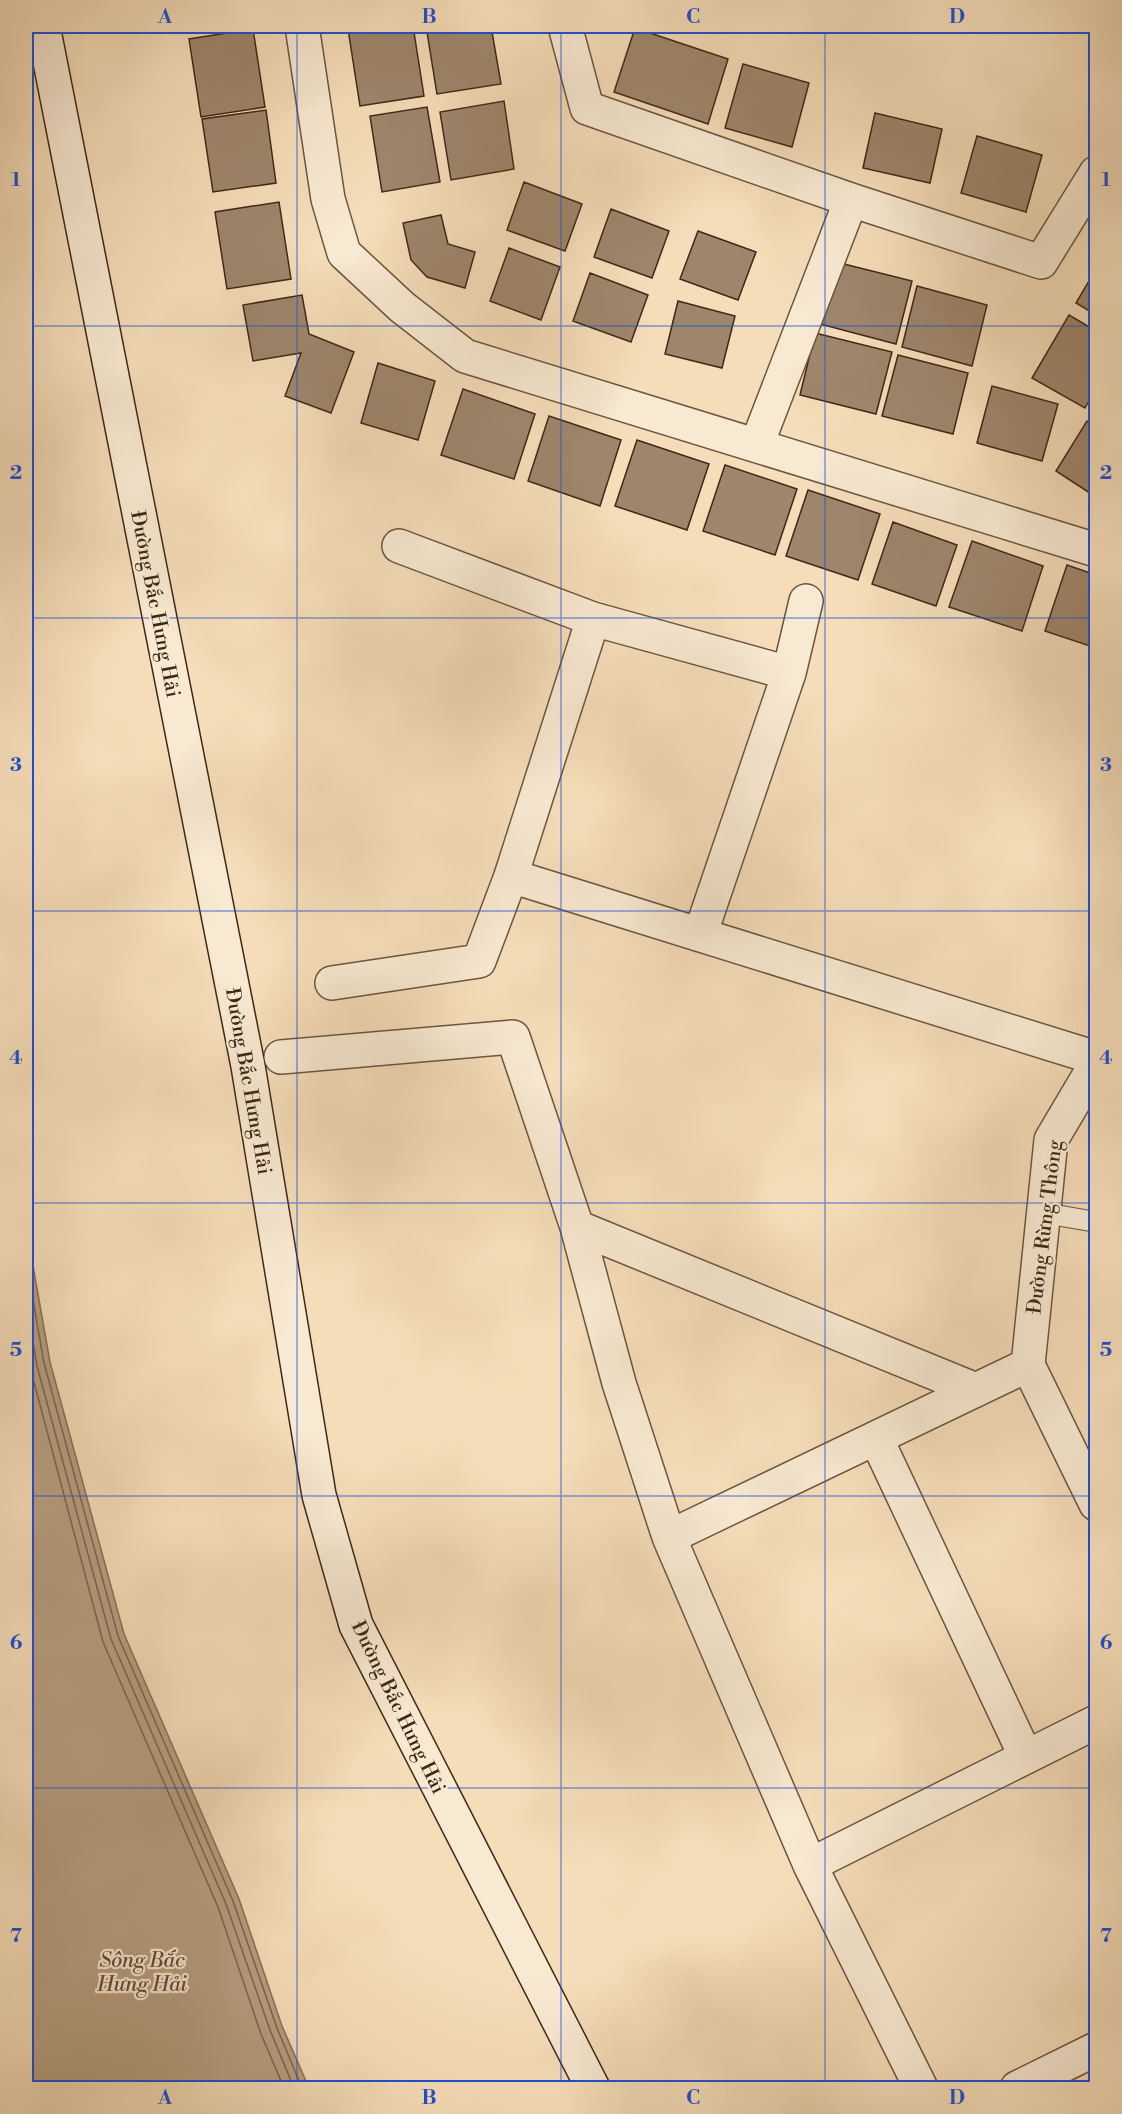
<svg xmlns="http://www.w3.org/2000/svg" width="1122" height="2114" font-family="'Libre Bodoni',serif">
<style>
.water{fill:#b79f82;stroke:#876f58;stroke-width:1.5}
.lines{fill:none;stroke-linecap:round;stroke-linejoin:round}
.shore{stroke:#7b644d;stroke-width:1.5}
.building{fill:#9e866c;stroke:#3f2818;stroke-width:1.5}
.lane-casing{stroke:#6c5540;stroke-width:22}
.street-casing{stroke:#6c5540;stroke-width:36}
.secondary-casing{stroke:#3f2818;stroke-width:36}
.lane{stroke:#f8e9d2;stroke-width:20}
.street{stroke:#f8e9d2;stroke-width:33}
.secondary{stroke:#f8e9d2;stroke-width:33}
.grid{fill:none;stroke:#1d4ed8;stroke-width:1.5;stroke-opacity:0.55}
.labels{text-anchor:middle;stroke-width:4.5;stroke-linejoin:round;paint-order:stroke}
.street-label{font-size:20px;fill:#3f2818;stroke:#f8e9d2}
.water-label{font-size:21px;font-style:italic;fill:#634c38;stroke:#f8e9d2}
.neatline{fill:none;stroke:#1d4ed8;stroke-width:2}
.grid-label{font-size:20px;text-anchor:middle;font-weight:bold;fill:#1d4ed8}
</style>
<rect width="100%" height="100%" fill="#f5ddb9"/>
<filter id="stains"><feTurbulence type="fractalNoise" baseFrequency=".00333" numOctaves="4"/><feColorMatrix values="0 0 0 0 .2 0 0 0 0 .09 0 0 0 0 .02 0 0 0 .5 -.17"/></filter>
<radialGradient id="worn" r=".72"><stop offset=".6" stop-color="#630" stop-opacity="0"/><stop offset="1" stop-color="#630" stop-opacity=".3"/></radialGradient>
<path class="water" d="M26,1226L50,1362L124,1634L239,1899L282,2026L309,2088H26Z"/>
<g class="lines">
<path class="shore" d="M26,1260L44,1363L118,1636L233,1901L277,2028L302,2088
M26,1301L37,1366L111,1639L226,1904L270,2030L294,2088
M26,1352L103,1642L218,1907L261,2034L284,2088"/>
</g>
<path class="building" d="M369,26H413L424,96L360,106L348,29Z
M426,26H491L501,84L437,94Z
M635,28L728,59L708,124L614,92Z
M253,29L265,107L201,117L189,39Z
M743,64L809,83L792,147L725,128Z
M504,101L514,169L451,180L440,112Z
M427,107L440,182L382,192L370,116Z
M266,110L276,183L213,192L202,119Z
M875,113L942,129L930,183L863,168Z
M977,136L1042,155L1026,212L961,193Z
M524,182L582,204L565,251L507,230Z
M279,202L291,279L227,289L215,212Z
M611,209L669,231L652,278L594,257Z
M441,215L448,244L475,252L465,288L427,277L411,260L403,223Z
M698,231L756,252L738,300L680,279Z
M509,248L560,267L541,320L490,301Z
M836,262L912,281L896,344L820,324Z
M1096,269V315L1076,303Z
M590,273L648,295L631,342L573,321Z
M917,286L987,305L972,366L902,347Z
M302,295L309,334L354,352L331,413L285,396L301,353L253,361L243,305Z
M678,301L735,316L722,368L665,354Z
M1069,315L1096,331V388L1085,408L1032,378Z
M815,333L892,352L876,414L800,395Z
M898,355L968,373L953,434L882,416Z
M378,363L435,381L418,440L361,423Z
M992,386L1058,404L1042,461L977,443Z
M463,389L535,414L514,479L441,455Z
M549,416L621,440L600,506L528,481Z
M1087,421L1096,427V497L1056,471Z
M637,440L709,464L687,530L615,506Z
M725,465L797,489L775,555L703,531Z
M808,490L880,514L858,580L786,556Z
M893,522L957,545L936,606L872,584Z
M972,541L1043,566L1022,631L949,607Z
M1067,565L1096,575V648L1045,631Z"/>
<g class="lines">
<defs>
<path id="lane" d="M1044,1213L1096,1222"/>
<path id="street" d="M302,26L328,199L344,253L402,307L465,356L1096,550
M565,26L587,108L851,200L1041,262L1096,173
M757,444L851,200
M399,546L593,619L511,876L1096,1058
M593,619L789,673L806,601
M700,935L789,673
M332,983L479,961L511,876
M281,1057L513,1037L577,1227
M1028,1365L1051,1140L1096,1064
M1028,1365L1096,1504
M876,1438L1026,1757
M669,1537L1028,1365
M810,1865L1096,1722
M921,2088L810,1865L669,1537L619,1383L577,1227L976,1390
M1017,2088L1096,2049"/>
<path id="secondary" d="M43,26L248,1066L319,1495L356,1625L593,2088"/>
</defs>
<use href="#lane" class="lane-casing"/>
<use href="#street" class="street-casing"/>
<use href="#secondary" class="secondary-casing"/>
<use href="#lane" class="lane"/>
<use href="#street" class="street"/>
<use href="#secondary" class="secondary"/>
</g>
<path class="grid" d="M297,26V2088M561,26V2088M825,26V2088M26,326H1096M26,618H1096M26,911H1096M26,1203H1096M26,1496H1096M26,1788H1096"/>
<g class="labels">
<g class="street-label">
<text transform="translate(156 604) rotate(79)" y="7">Đường Bắc Hưng Hải</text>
<text transform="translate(249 1081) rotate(80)" y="7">Đường Bắc Hưng Hải</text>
<text transform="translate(1044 1227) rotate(-83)" y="7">Đường Rừng Thông</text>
<text transform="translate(399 1707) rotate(64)" y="7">Đường Bắc Hưng Hải</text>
</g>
<g class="water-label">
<text x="142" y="1967">Sông Bắc<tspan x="142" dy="24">Hưng Hải</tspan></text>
</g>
</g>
<rect width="1122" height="2114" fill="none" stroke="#f5ddb9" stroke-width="66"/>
<rect x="33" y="33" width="1056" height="2048" class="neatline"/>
<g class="grid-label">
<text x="165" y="23">A</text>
<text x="429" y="23">B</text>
<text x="693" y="23">C</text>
<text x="957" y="23">D</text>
<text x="16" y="186">1</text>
<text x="1106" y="186">1</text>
<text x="16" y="479">2</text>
<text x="1106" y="479">2</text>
<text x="16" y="771">3</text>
<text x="1106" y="771">3</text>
<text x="16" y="1064">4</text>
<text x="1106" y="1064">4</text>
<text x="16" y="1356">5</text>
<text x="1106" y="1356">5</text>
<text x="16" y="1649">6</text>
<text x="1106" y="1649">6</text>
<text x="16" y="1942">7</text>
<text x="1106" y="1942">7</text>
<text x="165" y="2104">A</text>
<text x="429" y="2104">B</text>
<text x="693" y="2104">C</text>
<text x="957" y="2104">D</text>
</g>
<rect width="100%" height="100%" filter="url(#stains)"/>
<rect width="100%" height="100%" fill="url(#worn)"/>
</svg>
